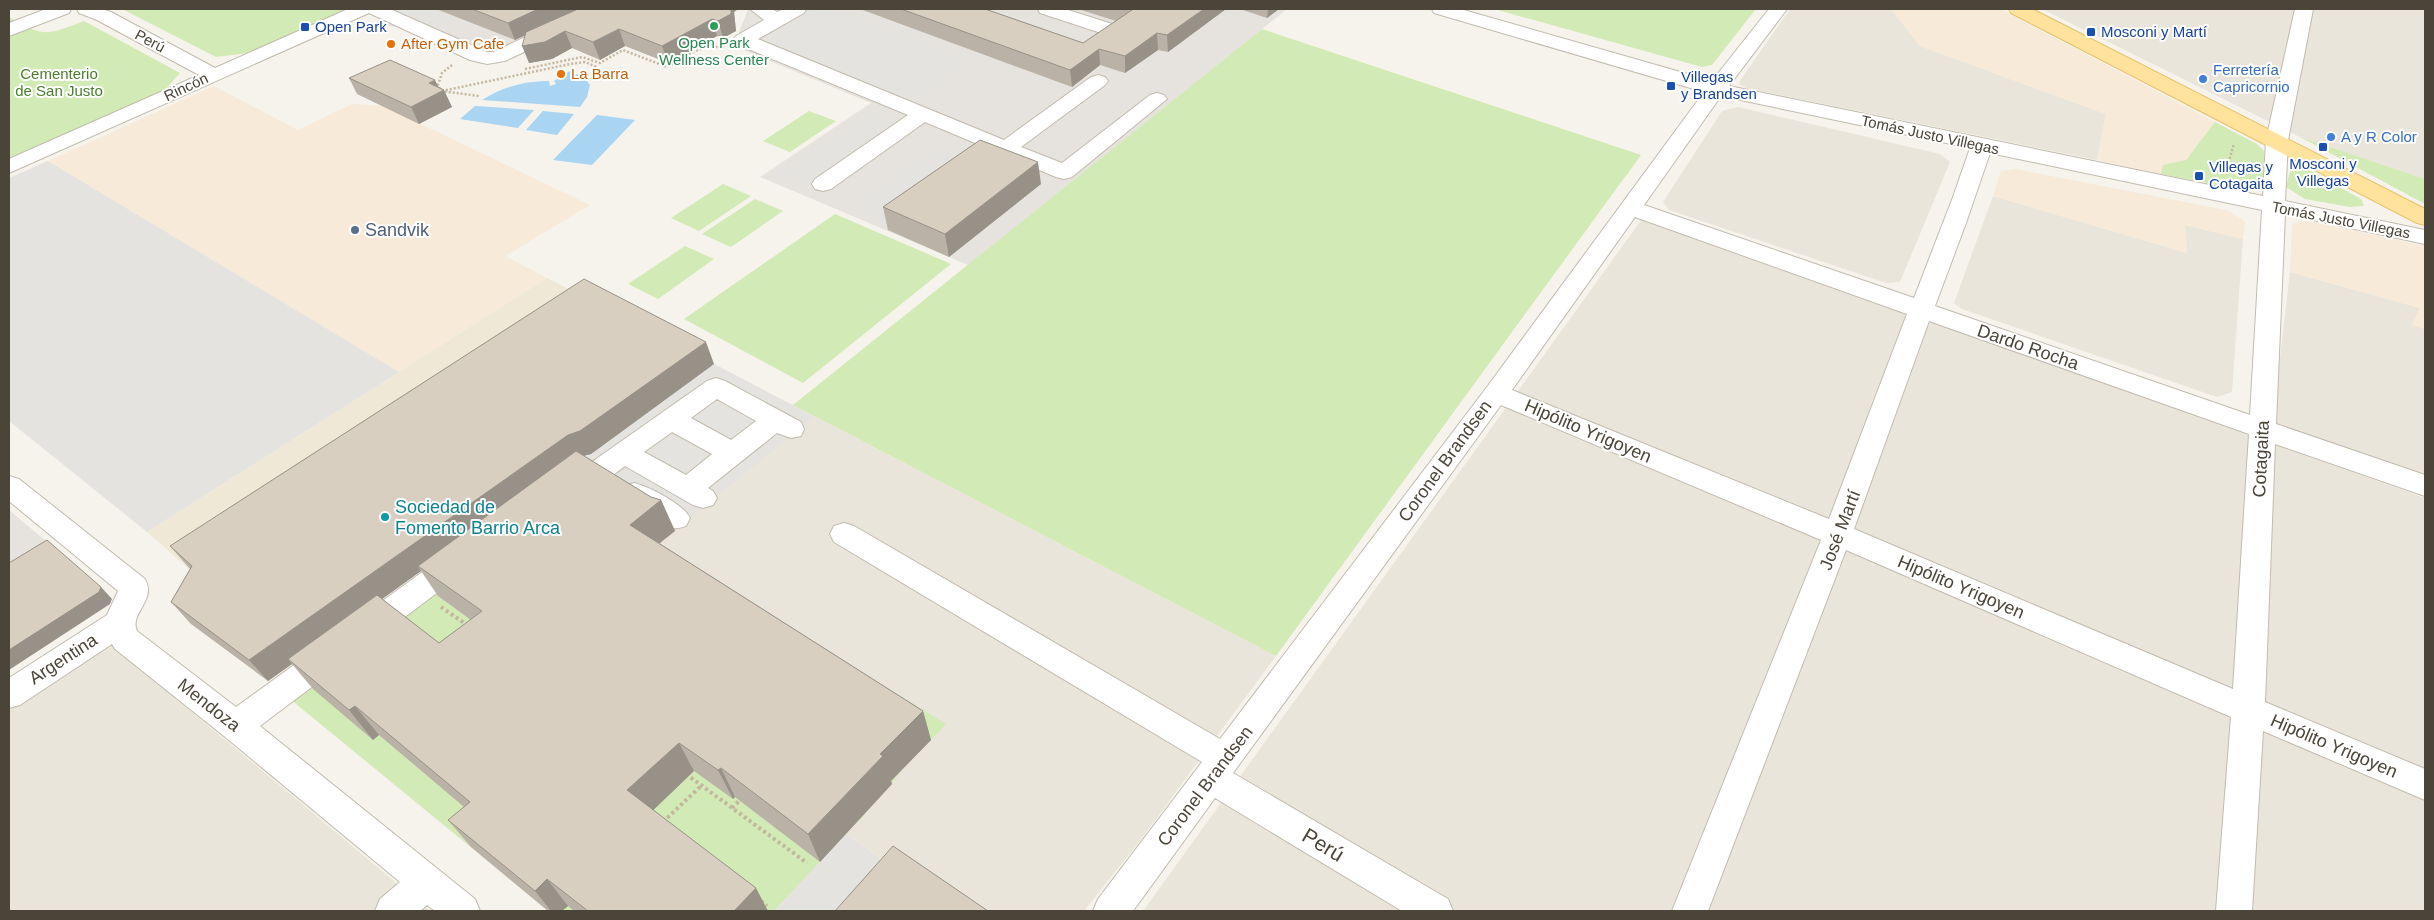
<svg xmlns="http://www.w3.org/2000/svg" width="2434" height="920" font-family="Arial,sans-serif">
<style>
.residential{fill:#eae5da}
.commercial{fill:#f7ead8}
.industrial{fill:#e6e2dd}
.education{fill:#efe8d6}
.green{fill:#d2eab5;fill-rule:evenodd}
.parking{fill:#e5e3e0}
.water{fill:#a9d4f2}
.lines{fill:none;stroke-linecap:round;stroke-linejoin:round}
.minor-casing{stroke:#c2bbae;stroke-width:2}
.major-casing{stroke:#e6c16a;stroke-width:2}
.path-far1{stroke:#c4b79f;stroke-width:2.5;stroke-dasharray:2 2;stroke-linecap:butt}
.path{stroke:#c4b79f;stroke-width:4;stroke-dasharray:3 3;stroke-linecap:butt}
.minor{fill:#fff;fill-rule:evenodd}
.major{fill:#ffe39c;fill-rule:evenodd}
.wall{fill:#bab2a6;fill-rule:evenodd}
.shaded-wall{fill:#979187}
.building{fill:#d8cfc1;stroke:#979187}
.leisure-dot{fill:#2e9e5b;stroke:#fff;stroke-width:2}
.transit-dot{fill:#1a4fb4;stroke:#fff;stroke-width:2}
.food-dot{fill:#e8710a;stroke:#fff;stroke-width:2}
.shop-dot{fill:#3f7fe0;stroke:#fff;stroke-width:2}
.service-dot{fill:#5c6f8a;stroke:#fff;stroke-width:2}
.culture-dot{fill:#0f9aa8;stroke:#fff;stroke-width:2}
.labels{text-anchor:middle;stroke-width:4;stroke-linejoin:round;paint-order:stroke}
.far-transit-label{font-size:15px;fill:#164399;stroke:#fff;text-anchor:start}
.far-street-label{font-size:15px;fill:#4b4439;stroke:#fff}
.far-leisure-label{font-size:15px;fill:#27864d;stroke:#fff}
.far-food-label{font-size:15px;fill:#c56008;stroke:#fff;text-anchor:start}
.far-shop-label{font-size:15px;fill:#366cbe;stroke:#fff;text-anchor:start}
.far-park-label{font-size:15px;fill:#4a7f2a;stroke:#fff}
.service-label{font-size:18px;fill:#4e5e75;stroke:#fff;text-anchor:start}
.street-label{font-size:18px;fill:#4b4439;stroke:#fff}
.culture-label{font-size:18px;fill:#0d838f;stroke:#fff;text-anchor:start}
.near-street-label{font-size:21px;fill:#4b4439;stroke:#fff}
</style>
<rect width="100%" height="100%" fill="#f6f3ec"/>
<path class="residential" d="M1790,9H1891L1920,46L2106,114L2097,160L1746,88L1739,84L1741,79Z
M2042,9H2425V179L2300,137Z
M1738,107L1940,154L1950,162L1900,282L1886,283L1669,210L1663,202L1722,111Z
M1993,196L2187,253L2185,225L2243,239L2232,392L2217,397L1962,309L1954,303Z
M1642,219L2425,498V911H1143Z
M2290,272L2420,308L2412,325L2425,329V478L2301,438L2277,426L2273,419Z
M714,364L1276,656L1139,842L1084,911H957L846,834L774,911H548L273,685Z
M101,645L113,646L430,911H9V701L90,648Z"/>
<path class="commercial" d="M1891,9H2000L2215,122L2186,160L2163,165L2161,174L2097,160L2106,114L1920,46Z
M214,86L298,130L352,104L383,106L590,205L505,256L547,278L399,372L48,161Z
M2015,169L2226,210L2245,221L2243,239L2185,225L2187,253L1993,196L2001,171Z
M2307,221L2425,246V329L2412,325L2420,308L2290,272L2292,224Z"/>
<path class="industrial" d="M586,9L493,55L434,27L455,16Z
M748,9H1287L968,265L760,177L871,103L734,46Z
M9,510L59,552L9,583Z"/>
<path class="education" d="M547,278L594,302L189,569L147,532Z"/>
<path class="green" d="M122,9H351L249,53L216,57Z
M1494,9H1756L1712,65L1702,67Z
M9,17C44,38 47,35 84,21L180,73L164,91L9,159Z
M1262,29L1641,155L1276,656L793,405Z
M809,111L836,121L790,152L763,141Z
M2215,122L2257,144L2264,151L2265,187L2243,190L2161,174L2163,165L2186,160Z
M2300,137L2425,179V204Z
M2291,168L2311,171L2361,199L2364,206L2350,207L2305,199L2286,187Z
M723,184L751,196L699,231L671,218Z
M755,199L783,211L731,247L702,234Z
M835,214L951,264L803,383L684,319Z
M685,246L714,259L658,299L628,284Z
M574,466L656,546L946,724L931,740L849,685L817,715L900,772L892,784L814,733L787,760L866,814L854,825L779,770L744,803L820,862L774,911H562L609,865L527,799L471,847L273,685ZM431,591L548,627L517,652ZM308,684L528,781L480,821L379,735L373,739Z"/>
<path class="parking" d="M389,9H436L456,17L425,31L374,24L397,13Z
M816,9H836L976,61L914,102L760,40Z
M869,112L913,130L822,194L775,174Z
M932,147L975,165L895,224L850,207Z
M48,161L399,372L147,532L9,421V178Z
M714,364L815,417L676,529L574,466Z
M846,834L903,874L870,911H774Z"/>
<path class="water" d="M570,71L585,78L590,85L587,97L580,107L482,100C503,87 524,81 549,81L550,86L556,84L554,81Z
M475,106L534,110L518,128L460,119Z
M543,111L574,114L557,135L526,130Z
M597,115L635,120L592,165L553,160Z"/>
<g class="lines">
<defs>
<path id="minor" d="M46,9H71L69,13L9,36V23Z
M77,9H102L111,12L215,68L348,9H390L487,52H493L586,9H609L607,13L505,61L487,64L470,60L369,13L9,173V159L199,75L97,20L79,13Z
M750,9H772L777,12L784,9H806L804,13L758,39L1004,140L1091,77L1098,75L1105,77L1108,81L1105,85L1021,147L1062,163L1150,95L1157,93L1164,95L1167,99L1072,177L1064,179L1056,177L925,122L831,189L823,191L815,189L812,184L815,179L908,115L736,44L733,40L736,36L764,20Z
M1038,9H1065L1112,24L1114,28L1112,32H1098L1040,13Z
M1432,9H1460L1712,81L1769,9H1787L1729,86L2263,196L2266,140L2295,9H2313L2288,140L2285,201L2425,230V244L2285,214L2276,424L2425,475V496L2275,444L2265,702L2425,769V800L2263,731L2252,911H2216L2231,717L1846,550L1708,911H1672L1821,540L1501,405L1233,773L1448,899L1453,911H1402L1215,798L1133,911H1093L1098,899L1202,762L834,542L830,534L834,526L844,523L854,526L1220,739L1487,387L1704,92L1434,13ZM1721,96L1970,148L1953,197L1914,298L1644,205ZM1990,153L2262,210L2250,415L1935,306L1966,223ZM1635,217L1907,314L1829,519L1512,390ZM1929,321L2249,434L2233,689L1854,529Z
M716,378L725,381L801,422L804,429L801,436L791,438L777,433L708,488L713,491L717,498L713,505L703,508L693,505L625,466C613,475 605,483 589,478L585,471L589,464L707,381ZM717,399L756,421L731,440L691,418ZM672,432L712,454L686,475L644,452Z
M9,476L19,479L145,579C157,601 129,613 137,631L236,707L450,552L460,549L470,552L475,560L470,568L260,726L475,899L480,911H435L427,905L420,911H375L380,899L400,882L224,736L115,649L112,644L20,705L9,708V678L107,615L118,591L9,501Z
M634,483C650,487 683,504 690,518L686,526C682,527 678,529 674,528C661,526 626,504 620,493L624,486Z"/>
<path id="major" d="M2009,9H2032L2425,209V225L2417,223L2011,13Z"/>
</defs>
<use href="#minor" class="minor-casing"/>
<use href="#major" class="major-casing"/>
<path class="path-far1" d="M452,65L442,73L438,85L441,91L479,96
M525,69L582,57L600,63L623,50L667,67C685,57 702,43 723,48
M442,91L570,64L585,62L597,67
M2225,174L2234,144"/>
<path class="path" d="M441,607L467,625
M686,774L807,863
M732,808L741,799
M663,822L702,785
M761,901L767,906"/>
<use href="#minor" class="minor"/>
<use href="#major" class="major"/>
</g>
<path class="wall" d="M436,9H738L734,12L736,31L723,38L717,36L668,63L625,46L600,60L572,48L552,59L529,63L525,35L515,40Z
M860,9H985L1083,43L1116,21L1078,9H1226L1168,52L1158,50L1125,73L1100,65L1072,87Z
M1240,9H1279L1267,18Z
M349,78L439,87L452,107L419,124L357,94Z
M1041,184L949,257L888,230L883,207Z
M714,364L591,454L584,456L651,497L661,500L675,531L659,543L923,711L931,740L891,781L892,784L820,862L735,797L733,799L694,771L653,810L768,911H574L568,906L562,911H548L471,847L448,820L464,807L379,735L373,740L313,689L292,664L268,681L191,624L171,602L190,569L170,546ZM421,571L438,596L471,620L439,643L382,599Z"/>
<path class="shaded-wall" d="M538,9H582L515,40L508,23Z
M731,9H738L734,12L736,31L723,38L718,21Z
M1204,9H1226L1168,52L1167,35Z
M1268,9H1279L1267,18Z
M712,19L717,36L668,63L662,46Z
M619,29L625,46L600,60L593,42Z
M565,31L572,48L552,59L529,63L522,46Z
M1157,33L1158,50L1125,73V56Z
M1099,49L1100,65L1072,87L1070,70Z
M435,80L441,92L444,90L452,107L419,124L411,107L429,83Z
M1038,162L1041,184L949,257L945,234Z
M706,342L714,364L591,454L579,457L418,566L421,571L293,663L288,659L292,664L268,681L249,660L568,435Z
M661,500L675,531L645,555L630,525Z
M101,587L112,599L110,604L9,670V650Z
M355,706L379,735L373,740L349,710Z
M923,711L931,740L891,781L892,784L820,862L808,834L880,754Z
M679,743L694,771L644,819L627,790Z
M721,768L735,797L733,799L718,770Z
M547,879L568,906L562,911H551L535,891Z
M756,888L768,911H734Z"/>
<path class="building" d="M472,9H538L508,23Z
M578,9H731V14L718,21L712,19L662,46L619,29L593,42L565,31L545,42L522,46L526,32Z
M901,9H985L1083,43L1132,10L1128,9H1204L1167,35L1157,33L1125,56L1099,49L1070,70Z
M390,60L435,80L429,83L444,90L411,107L349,78Z
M980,140L1038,162L945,234L883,207Z
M584,279L706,342L580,431L568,435L249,660L171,602L192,566L170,546Z
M576,451L651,497L661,500L630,525L923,711L880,754L883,756L808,834L721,768L718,770L679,743L627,790L756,888L734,911H588L547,879L535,891L448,820L470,802L355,706L349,710L288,659L377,595L439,643L482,611L418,566Z
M47,540L101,587L99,592L9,650V563Z
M893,846L988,911H835Z"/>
<circle class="leisure-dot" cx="714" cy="26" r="5"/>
<g class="transit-dot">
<rect x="300" y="22" width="10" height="10" rx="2.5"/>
<rect x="2086" y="27" width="10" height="10" rx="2.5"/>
<rect x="1666" y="81" width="10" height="10" rx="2.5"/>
<rect x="2318" y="142" width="10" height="10" rx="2.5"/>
<rect x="2194" y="171" width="10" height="10" rx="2.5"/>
</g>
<g class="food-dot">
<circle cx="391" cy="44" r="5"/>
<circle cx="561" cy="74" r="5"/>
</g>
<g class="shop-dot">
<circle cx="2203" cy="79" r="5"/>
<circle cx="2331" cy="137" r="5"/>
</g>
<circle class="service-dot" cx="355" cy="230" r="5"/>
<circle class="culture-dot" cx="385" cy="517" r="5"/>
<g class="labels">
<g class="far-transit-label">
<text x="315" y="32">Open Park</text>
<text x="2101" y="37">Mosconi y Martí</text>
<text x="1681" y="82">Villegas<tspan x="1681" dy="17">y Brandsen</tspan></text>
<text x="2323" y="169" text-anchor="middle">Mosconi y<tspan x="2323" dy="17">Villegas</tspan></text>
<text x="2209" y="172">Villegas y<tspan x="2209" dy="17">Cotagaita</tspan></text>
</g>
<g class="far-street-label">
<text transform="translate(150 41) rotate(28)" y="5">Perú</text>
<text transform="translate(186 87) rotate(-25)" y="5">Rincón</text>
<text transform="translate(1930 135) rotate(12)" y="5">Tomás Justo Villegas</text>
<text transform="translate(2341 220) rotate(11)" y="5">Tomás Justo Villegas</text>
</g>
<g class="far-leisure-label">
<text x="714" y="48">Open Park<tspan x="714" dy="17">Wellness Center</tspan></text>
</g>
<g class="far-food-label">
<text x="401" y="49">After Gym Cafe</text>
<text x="571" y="79">La Barra</text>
</g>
<g class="far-shop-label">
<text x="2213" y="75">Ferretería<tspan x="2213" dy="17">Capricornio</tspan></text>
<text x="2341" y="142">A y R Color</text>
</g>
<g class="far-park-label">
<text x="59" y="79">Cementerio<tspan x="59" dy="17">de San Justo</tspan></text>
</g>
<g class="service-label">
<text x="365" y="236">Sandvik</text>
</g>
<g class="street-label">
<text transform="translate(2028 347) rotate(19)" y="6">Dardo Rocha</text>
<text transform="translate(1588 431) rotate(23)" y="6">Hipólito Yrigoyen</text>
<text transform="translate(2261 459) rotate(-87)" y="6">Cotagaita</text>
<text transform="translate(1445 461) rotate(-54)" y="6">Coronel Brandsen</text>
<text transform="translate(1840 530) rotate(-69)" y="6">José Martí</text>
<text transform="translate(1961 587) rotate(23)" y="6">Hipólito Yrigoyen</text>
<text transform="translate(63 659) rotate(-33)" y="6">Argentina</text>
<text transform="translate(209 705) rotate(38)" y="6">Mendoza</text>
<text transform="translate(2334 746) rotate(23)" y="6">Hipólito Yrigoyen</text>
<text transform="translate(1205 786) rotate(-53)" y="6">Coronel Brandsen</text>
</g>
<g class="culture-label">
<text x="395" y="513">Sociedad de<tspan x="395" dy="21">Fomento Barrio Arca</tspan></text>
</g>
<g class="near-street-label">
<text transform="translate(1323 845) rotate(31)" y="7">Perú</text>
</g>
</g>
<rect width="2434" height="920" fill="none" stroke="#4b4439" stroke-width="20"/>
</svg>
